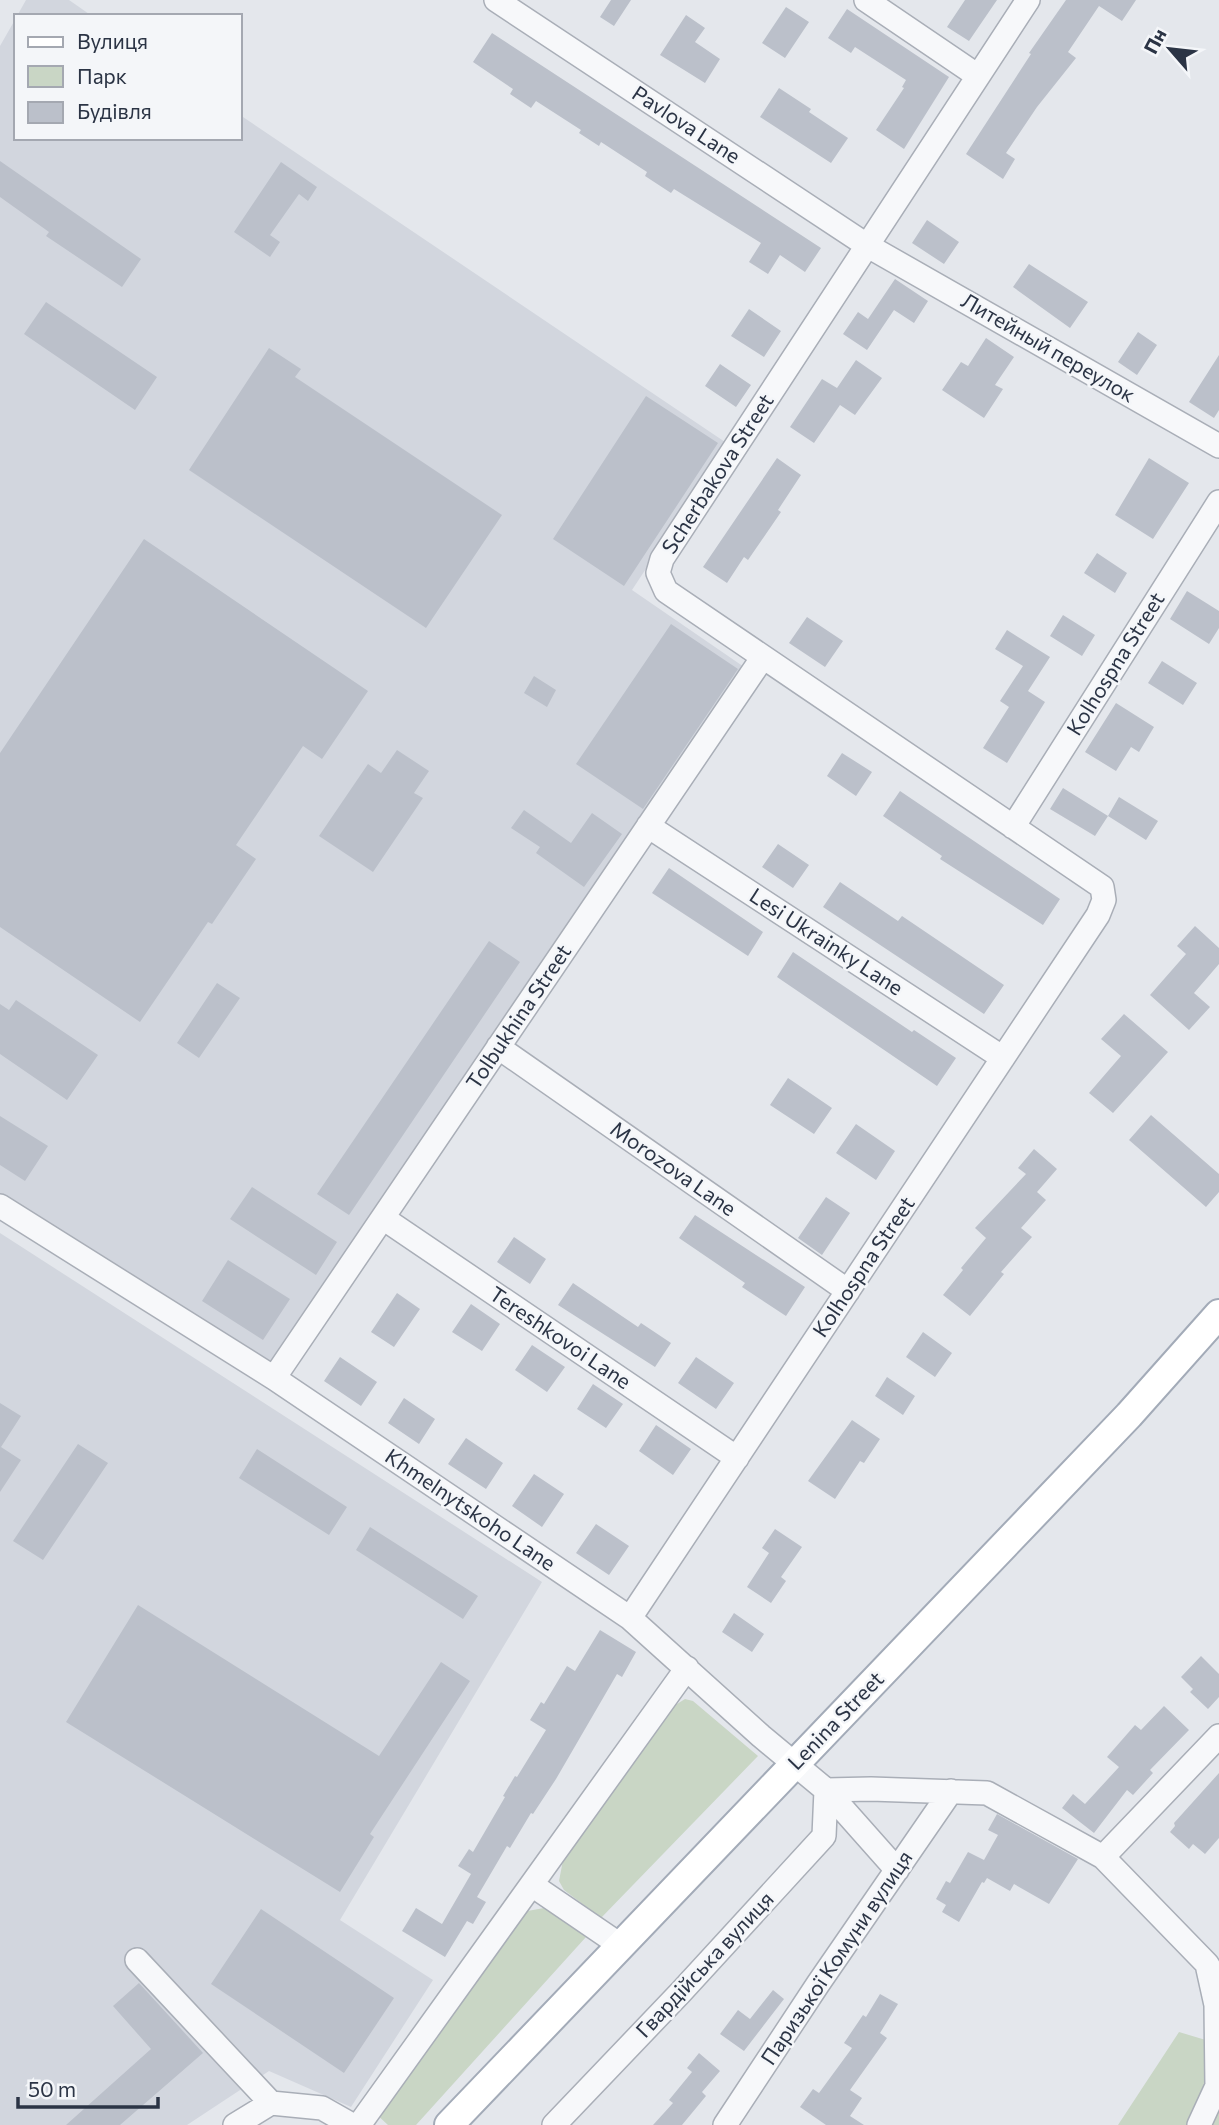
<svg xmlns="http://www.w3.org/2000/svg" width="1219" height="2125" font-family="Commissioner,sans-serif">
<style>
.built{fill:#d2d6de}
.green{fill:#c9d6c5}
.building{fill:#bbc0ca}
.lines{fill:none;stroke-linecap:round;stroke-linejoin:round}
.minor-casing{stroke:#a9aeb7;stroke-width:26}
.major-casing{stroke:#a3abb8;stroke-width:32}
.minor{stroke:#f7f8fa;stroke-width:23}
.major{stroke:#fff;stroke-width:28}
.labels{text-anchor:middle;stroke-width:5;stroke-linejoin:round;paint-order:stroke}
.street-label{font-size:21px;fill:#2b3445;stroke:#f4f6f9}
</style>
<rect width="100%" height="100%" fill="#e4e7ec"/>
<path class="built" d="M26,0H69L92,16H17Z
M16,18V138H240V115L728,444L632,590L747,669L274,1364L0,1193V46Z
M0,1233L542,1582L340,1920L433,1980L351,2107L269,2071L187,2125H0Z"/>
<path class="green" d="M685,1699L693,1701L758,1756L601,1918L564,1890L559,1881L564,1855L669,1709Z
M544,1908L552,1911L586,1937L416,2125H388L375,2113L522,1912Z
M1179,2032L1219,2044V2125H1118Z"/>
<path class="building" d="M611,0H631L614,26L600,17Z
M965,0H997L969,41L947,27Z
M1066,0H1136L1122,21L1099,6L1068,52L1076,58L1037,107L1006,153L1015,159L1003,179L966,154L1031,54L1029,53Z
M786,7L809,22L785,58L762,43Z
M847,9L949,77L904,149L876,130L904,88L902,87L906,80L855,47L851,53L828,38Z
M686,15L705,28L695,42L720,59L705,83L660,55Z
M492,33L821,248L805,272L780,255L768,274L749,262L761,243L674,189L671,193L645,176L647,172L601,142L599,146L579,133L581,130L536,101L531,108L510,94L513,89L473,62Z
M779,88L811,109L809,112L848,138L831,163L760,117Z
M0,161L141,259L122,287L46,236L49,232L0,197Z
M281,162L317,187L308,201L299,194L270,235L280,242L270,257L234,232Z
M927,220L959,242L944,264L912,243Z
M1029,264L1088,302L1070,328L1013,287Z
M895,279L928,301L914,323L894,310L867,350L843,334L858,312L868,319Z
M46,302L157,377L135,410L24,334Z
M749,309L781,331L764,357L731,336Z
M1138,332L1157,345L1137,375L1118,362Z
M986,338L1014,357L995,385L1003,389L984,418L942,390L961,362L968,366Z
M269,348L301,369L295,377L502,515L426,628L189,470Z
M1219,355V410L1214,418L1189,402Z
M856,360L882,378L855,415L840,405L814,443L790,427L822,379L837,388Z
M720,364L751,385L736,407L705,386Z
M646,396L718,443L624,586L553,539Z
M777,458L801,475L778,510L781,512L748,560L744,557L727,583L703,567Z
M1149,458L1189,483L1153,539L1115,515Z
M144,539L368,691L322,759L303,746L236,845L256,859L212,924L208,922L140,1022L0,927V753Z
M1097,553L1127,573L1115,593L1084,573Z
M1187,591L1219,611V628L1209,644L1170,619Z
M1063,615L1095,635L1082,656L1050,636Z
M807,617L843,641L825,667L789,643Z
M671,624L738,669L643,809L576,764Z
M1007,630L1050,657L1028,691L1045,702L1007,763L983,748L1009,707L1000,701L1023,666L995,649Z
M1162,661L1197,683L1183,705L1148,683Z
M534,676L556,690L547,707L524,693Z
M1116,703L1154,727L1139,752L1131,747L1116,771L1085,752Z
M397,750L429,771L414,793L423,798L373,872L319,836L368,764L381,773Z
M842,753L872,772L856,796L827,776Z
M1063,788L1108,816L1095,836L1050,809Z
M900,791L1060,899L1043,925L940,859L942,856L883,816Z
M1119,797L1158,821L1146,840L1108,816Z
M524,810L571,843L592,813L622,834L584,887L536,853L540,847L511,828Z
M778,844L809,865L793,888L762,867Z
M669,868L763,932L748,956L652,893Z
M840,882L898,921L902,916L1004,985L984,1014L823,907Z
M1195,926L1219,948V964L1194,993L1210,1007L1189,1030L1150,995L1186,954L1177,946Z
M489,941L520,962L349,1215L317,1194Z
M793,952L912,1032L914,1030L956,1058L937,1086L777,977Z
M217,983L240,998L199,1058L177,1043Z
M16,1000L98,1055L67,1100L0,1054V1004L9,1010Z
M1124,1014L1168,1052L1113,1113L1089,1093L1121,1056L1101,1039Z
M788,1078L832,1108L814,1134L770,1105Z
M1151,1115L1219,1174V1192L1206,1207L1129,1140Z
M0,1116L48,1146L25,1181L0,1165Z
M856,1124L895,1151L876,1180L836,1153Z
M1034,1149L1057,1169L1037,1192L1046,1200L1021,1228L1032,1237L1001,1272L1004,1274L970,1316L943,1295L963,1270L961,1268L986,1238L975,1228L1026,1174L1018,1168Z
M252,1187L337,1242L316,1275L230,1219Z
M826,1197L850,1213L822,1255L798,1238Z
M695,1215L805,1287L786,1316L742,1287L745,1283L679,1238Z
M514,1237L546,1259L530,1284L497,1262Z
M228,1260L290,1299L263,1340L202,1301Z
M573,1283L638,1327L641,1323L671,1343L655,1367L558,1305Z
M397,1293L420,1309L394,1347L371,1332Z
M471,1304L500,1324L482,1351L452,1332Z
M923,1332L952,1353L935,1377L906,1357Z
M532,1345L565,1367L547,1392L515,1370Z
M340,1357L377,1382L361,1406L324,1381Z
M696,1357L734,1383L716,1409L678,1383Z
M887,1377L915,1396L903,1415L875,1396Z
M593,1384L623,1404L606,1428L577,1409Z
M404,1398L435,1419L419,1444L388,1423Z
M0,1403L21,1416L1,1447L21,1460L0,1492Z
M852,1420L880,1439L864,1463L860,1461L835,1499L808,1481Z
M656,1425L691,1449L673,1475L639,1451Z
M466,1438L503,1463L486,1489L448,1464Z
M78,1444L108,1463L43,1560L13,1541Z
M257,1449L347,1507L329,1535L239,1478Z
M534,1474L564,1494L542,1527L512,1506Z
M596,1524L629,1546L609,1575L576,1553Z
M370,1527L478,1596L463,1619L356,1550Z
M775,1529L802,1547L781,1577L786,1581L771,1603L747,1587L769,1553L762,1548Z
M138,1605L379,1756L441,1662L470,1681L370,1834L374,1837L340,1892L66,1722Z
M734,1613L764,1634L752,1652L722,1632Z
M600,1630L636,1652L622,1677L617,1674L556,1779L533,1814L531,1813L510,1848L507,1846L477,1897L486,1902L473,1924L467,1921L445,1957L402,1931L416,1908L442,1924L471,1874L458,1866L469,1849L473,1852L505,1797L503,1796L515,1776L517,1777L546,1730L530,1720L541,1702L544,1704L567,1666L575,1671Z
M1201,1656L1219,1674V1697L1208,1709L1190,1692L1193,1689L1181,1677Z
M1164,1706L1189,1730L1150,1770L1153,1773L1133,1795L1127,1790L1094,1833L1062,1808L1073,1794L1085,1804L1119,1767L1107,1757L1135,1725L1141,1730Z
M1219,1773V1838L1205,1854L1193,1844L1189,1849L1170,1832L1175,1826L1174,1823Z
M997,1814L1078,1859L1049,1904L1014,1884L1010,1891L987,1878L984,1883L982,1882L959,1922L942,1912L946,1905L936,1899L946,1881L950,1883L968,1852L984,1860L998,1835L988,1830Z
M261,1909L394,1998L344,2073L211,1984Z
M139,1983L203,2053L120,2125H66L151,2049L113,2006Z
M773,1990L784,1999L744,2051L720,2034L738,2010L750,2019Z
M880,1994L898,2004L880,2033L887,2038L850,2090L862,2098L850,2116L864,2125H826L800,2107L813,2089L819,2093L852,2048L844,2043L863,2015L866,2017Z
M699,2053L720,2071L702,2092L706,2096L682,2125H653L673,2103L669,2100L692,2072L687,2068Z"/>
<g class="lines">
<defs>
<path id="minor" d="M496,0L868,246L1219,446
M866,0L978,76
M648,826L1003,1058
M1013,827L1219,502
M498,1047L848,1291
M0,1206L274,1378L630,1618L761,1736L826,1790L897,1870
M383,1218L737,1458
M274,1378L763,657
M630,1618L1098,915L1104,900L1102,887L666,591L658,573L662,559L1028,0
M1103,1857L1219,1736
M532,1885L620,1945
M137,1960L271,2103
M235,2125L271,2103L322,2108L352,2125
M359,2125L687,1668
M554,2125L681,1992L824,1836L826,1790L871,1789L987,1793L1103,1857L1207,1964L1219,1983
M725,2125L818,1984L951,1791
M1199,2125L1217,2086L1216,2005L1208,1969"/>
<path id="major" d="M449,2125L1129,1415L1219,1314"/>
</defs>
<use href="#minor" class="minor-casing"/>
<use href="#major" class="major-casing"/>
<use href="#minor" class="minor"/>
<use href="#major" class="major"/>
</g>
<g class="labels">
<g class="street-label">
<text transform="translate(686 125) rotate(33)" y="7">Pavlova Lane</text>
<text transform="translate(1048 348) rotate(30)" y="7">Литейный переулок</text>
<text transform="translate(718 474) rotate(-57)" y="7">Scherbakova Street</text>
<text transform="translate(1116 664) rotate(-58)" y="7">Kolhospna Street</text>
<text transform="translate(826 942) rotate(33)" y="7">Lesi Ukrainky Lane</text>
<text transform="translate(519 1017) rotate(-56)" y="7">Tolbukhina Street</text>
<text transform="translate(673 1169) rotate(35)" y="7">Morozova Lane</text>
<text transform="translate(864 1267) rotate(-56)" y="7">Kolhospna Street</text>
<text transform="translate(560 1338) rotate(34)" y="7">Tereshkovoi Lane</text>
<text transform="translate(470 1510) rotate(34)" y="7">Khmelnytskoho Lane</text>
<text transform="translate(836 1721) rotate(-46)" y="7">Lenina Street</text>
<text transform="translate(837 1958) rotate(-56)" y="7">Паризької Комуни вулиця</text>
<text transform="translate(705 1965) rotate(-47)" y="7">Гвардійська вулиця</text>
</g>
</g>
<rect x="14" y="14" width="228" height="126" fill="#f4f6f9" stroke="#a4a8b1" stroke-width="2"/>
<rect x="28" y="37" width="35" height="10" fill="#ffffff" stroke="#a4a8b1" stroke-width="2"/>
<text x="77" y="49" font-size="21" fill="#2b3445">Вулиця</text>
<rect x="28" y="66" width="35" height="21" fill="#c9d6c5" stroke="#a4a8b1" stroke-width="2"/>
<text x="77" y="84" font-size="21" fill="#2b3445">Парк</text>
<rect x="28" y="102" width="35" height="21" fill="#bbc0ca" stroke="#a4a8b1" stroke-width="2"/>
<text x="77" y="119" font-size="21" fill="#2b3445">Будівля</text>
<g transform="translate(1170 49) rotate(298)" stroke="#f4f6f9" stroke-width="5" paint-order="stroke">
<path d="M0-5L12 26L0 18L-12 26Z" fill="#2b3445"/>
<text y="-10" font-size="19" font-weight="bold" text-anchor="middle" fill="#2b3445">Пн</text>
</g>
<path d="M18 2097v10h140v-10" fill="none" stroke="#2b3445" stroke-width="3.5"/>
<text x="28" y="2097" font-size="21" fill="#2b3445" stroke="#f4f6f9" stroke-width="5" paint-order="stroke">50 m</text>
</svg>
